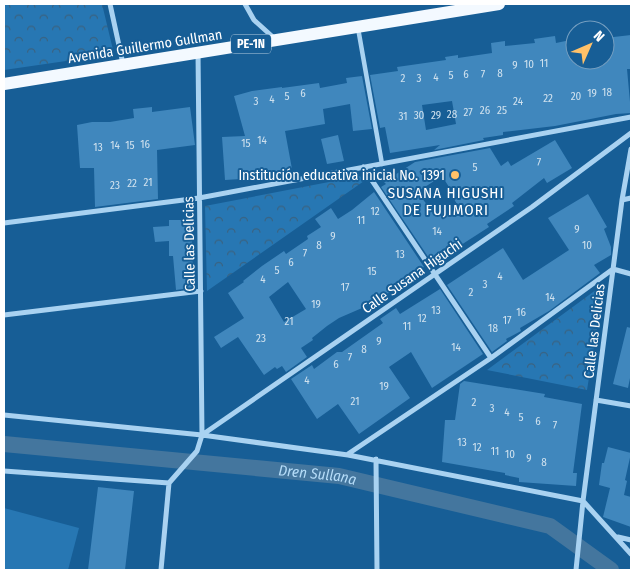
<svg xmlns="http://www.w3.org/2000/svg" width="635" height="574" font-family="'Fira Sans Condensed',sans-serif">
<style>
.green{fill:#2777b3}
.park{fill:url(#park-crowns)}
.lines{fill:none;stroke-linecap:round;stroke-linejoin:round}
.canal{stroke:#44769e;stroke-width:16}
.building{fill:#4087bd;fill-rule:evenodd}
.pedestrian{stroke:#a9d2f1;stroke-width:4.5}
.minor{stroke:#a9d2f1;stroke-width:5}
.primary{stroke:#f3f9ff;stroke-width:12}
.poi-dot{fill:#ffc169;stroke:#175e96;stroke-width:2}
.labels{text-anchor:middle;stroke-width:4;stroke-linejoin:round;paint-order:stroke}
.number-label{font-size:11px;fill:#cfe1ee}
.shield{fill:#175e96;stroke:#b9cfe0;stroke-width:1}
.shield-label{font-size:12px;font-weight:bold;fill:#fff}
.street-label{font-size:14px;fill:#fff;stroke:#175e96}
.poi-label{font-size:14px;fill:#fff;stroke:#175e96;text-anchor:end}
.neighbourhood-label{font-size:15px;letter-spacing:1px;fill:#fff;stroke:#175e96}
.water-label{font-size:15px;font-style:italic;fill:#b5dcf8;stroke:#175e96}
</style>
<defs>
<pattern id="park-crowns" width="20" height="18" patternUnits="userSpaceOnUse" patternTransform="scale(1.25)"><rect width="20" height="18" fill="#2777b3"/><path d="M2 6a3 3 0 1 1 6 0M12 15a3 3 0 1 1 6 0" fill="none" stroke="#3a6280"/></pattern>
</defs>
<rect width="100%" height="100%" fill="#175e96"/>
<path class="green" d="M4,508L79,528L68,570H4Z"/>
<path class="park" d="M25,4H102L114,54L4,70V5Z
M360,176L364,181L207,291L205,206Z
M604,284L587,390L487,370Z"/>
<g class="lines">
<path class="canal" id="s1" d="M4,444L339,476L550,526L611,570"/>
</g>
<path class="building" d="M631,35V69H627L631,113L616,114L555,126L503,132V135L483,138L484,140L434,150L440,145L390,153L385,127L380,128L370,75L398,71L397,67L446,60L445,57L458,55V58L492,53L491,43L505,41V46L535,43L534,39L555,36L556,43L575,39V60H605V38ZM452,101L456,124L426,130L422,105Z
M362,76L372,129L353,131L350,104L323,109L325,124L285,131L292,169L241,178V179L225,180L222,137L245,136L234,96L252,91L282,87V88L319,83L320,88L347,83L346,78Z
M152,107V112L190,107L195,145L157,150L158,199L95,207L94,168H80L77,125L92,122H110L134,118L133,109Z
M338,135L344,161L327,164L321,139Z
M555,140L572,168L547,183L544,178L512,203L514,206L487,224L489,227L461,245L431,261L381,187L386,184L384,182L415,162L490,148L501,166L508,161L511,166ZM442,176L456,198L454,199L457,204L436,216L417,192Z
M374,192L424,267L407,276L408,278L393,287L395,289L369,305L339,318L327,326L312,338L313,340L301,348L307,357L286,372L282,366L277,369L275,367L264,375L238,337L221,348L214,337L244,318L228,293L244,282L243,281L262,266L284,251L286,254L308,239L307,236L321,227L315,219L331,208L338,219L352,210ZM288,282L306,309L284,322L269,297Z
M588,194L607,227L604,229L611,247V255L594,265L600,273L549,311L520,328L521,331L506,339L507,341L492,352L447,285L503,248L523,280L569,250L548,218Z
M169,220H192V258L196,287L176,290L173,256H169V241L155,242L153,227L169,226Z
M440,289L483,354L432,388L411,352L389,367L410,398L359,434L338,404L317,419L291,379L312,365L314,369L337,352H342L383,323L380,319L396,308L400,314Z
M627,327L631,328V373L628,388L613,384Z
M464,381L545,394L544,397L582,404L573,473H577L576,486L519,482V478L505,475V473L442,462L445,420H455L460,384Z
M608,447L631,453L625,480L627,481L624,495L631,497V527L603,517L610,488L599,485L602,463H604Z
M98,487L134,491L125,570H88Z"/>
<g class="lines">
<path class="pedestrian" d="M358,28L382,164"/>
<path class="minor" d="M110,4L123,64
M245,4L254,20L275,39
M363,167L491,358
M622,200L631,198
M4,223L199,198L631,117
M4,315L201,291
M596,400L631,406
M4,415L202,435L348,455L583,501L631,554
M202,435L532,207L631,133
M348,454L491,358L613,269L631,274
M376,459L377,570
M4,471L169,483
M618,537L631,540
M161,570L169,483L197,451L202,435L198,52
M576,570L583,501L622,200L631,149"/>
<path class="primary" d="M4,84L499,4"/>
</g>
<circle class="poi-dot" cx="455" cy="175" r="5"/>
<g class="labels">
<g class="number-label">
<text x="544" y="67">11</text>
<text x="529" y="68">10</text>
<text x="515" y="69">9</text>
<text x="500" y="77">8</text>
<text x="466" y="78">6</text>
<text x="483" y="78">7</text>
<text x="451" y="79">5</text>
<text x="436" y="81">4</text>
<text x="403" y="82">2</text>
<text x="419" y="82">3</text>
<text x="607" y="96">18</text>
<text x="303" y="97">6</text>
<text x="592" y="97">19</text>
<text x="287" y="100">5</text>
<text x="576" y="100">20</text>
<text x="548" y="102">22</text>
<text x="272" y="103">4</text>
<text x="256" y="105">3</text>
<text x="518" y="105">24</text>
<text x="485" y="114">26</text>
<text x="502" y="114">25</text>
<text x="468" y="116">27</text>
<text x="452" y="118">28</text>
<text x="419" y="119">30</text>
<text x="436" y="119">29</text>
<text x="403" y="120">31</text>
<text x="262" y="144">14</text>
<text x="246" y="147">15</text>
<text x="145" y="148">16</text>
<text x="115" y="149">14</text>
<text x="130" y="149">15</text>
<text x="98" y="151">13</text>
<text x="539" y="166">7</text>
<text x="475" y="171">5</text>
<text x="148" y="186">21</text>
<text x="132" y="187">22</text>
<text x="115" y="189">23</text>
<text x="375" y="215">12</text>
<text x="361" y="224">11</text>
<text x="577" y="233">9</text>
<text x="437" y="235">14</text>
<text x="333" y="240">9</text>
<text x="319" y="249">8</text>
<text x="587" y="249">10</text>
<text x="305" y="257">7</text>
<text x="400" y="258">13</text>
<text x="291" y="266">6</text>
<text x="277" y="274">5</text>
<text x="372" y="275">15</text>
<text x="500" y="280">4</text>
<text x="263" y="283">4</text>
<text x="485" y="288">3</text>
<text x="345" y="291">17</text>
<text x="471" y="296">2</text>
<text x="550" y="301">14</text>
<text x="316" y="308">19</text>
<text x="436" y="314">13</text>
<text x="521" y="316">16</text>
<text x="422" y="322">12</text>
<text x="507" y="324">17</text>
<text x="289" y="325">21</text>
<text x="407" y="330">11</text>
<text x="493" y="332">18</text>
<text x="261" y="342">23</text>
<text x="379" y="345">9</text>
<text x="456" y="351">14</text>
<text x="364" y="353">8</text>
<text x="350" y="361">7</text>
<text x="336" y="368">6</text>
<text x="307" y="384">4</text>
<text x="384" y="390">19</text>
<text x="355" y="405">21</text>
<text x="474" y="406">2</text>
<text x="492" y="412">3</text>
<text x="507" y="416">4</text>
<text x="521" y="421">5</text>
<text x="538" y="425">6</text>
<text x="555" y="429">7</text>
<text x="462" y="446">13</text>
<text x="477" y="451">12</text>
<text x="495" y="455">11</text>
<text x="510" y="458">10</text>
<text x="529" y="462">9</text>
<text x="544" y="466">8</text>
</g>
<rect class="shield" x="231" y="34.5" width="40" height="19" rx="4"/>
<g class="shield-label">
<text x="251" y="48">PE-1N</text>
</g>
<g class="street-label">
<text transform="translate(145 46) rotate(-9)" y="5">Avenida Guillermo Gullman</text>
<text transform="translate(189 244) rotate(-91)" y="5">Calle las Delicias</text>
<text transform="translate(412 276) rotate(-35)" y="5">Calle Susana Higuchi</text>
<text transform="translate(594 331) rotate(-83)" y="5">Calle las Delicias</text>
</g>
<g class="poi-label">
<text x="445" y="180">Institución educativa inicial No. 1391</text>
</g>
<g class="neighbourhood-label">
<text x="446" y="198">SUSANA HIGUSHI<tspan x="446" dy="17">DE FUJIMORI</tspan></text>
</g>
<g class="water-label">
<text dy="5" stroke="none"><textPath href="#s1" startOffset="315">Dren Sullana</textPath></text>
</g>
</g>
<rect width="635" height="574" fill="none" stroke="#ffffff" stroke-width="10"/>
<g transform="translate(590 45) rotate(45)"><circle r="24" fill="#175e96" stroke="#749ec0"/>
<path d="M0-4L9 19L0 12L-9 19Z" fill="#ffc169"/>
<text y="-8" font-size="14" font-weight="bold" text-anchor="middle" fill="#ffffff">N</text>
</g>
</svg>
